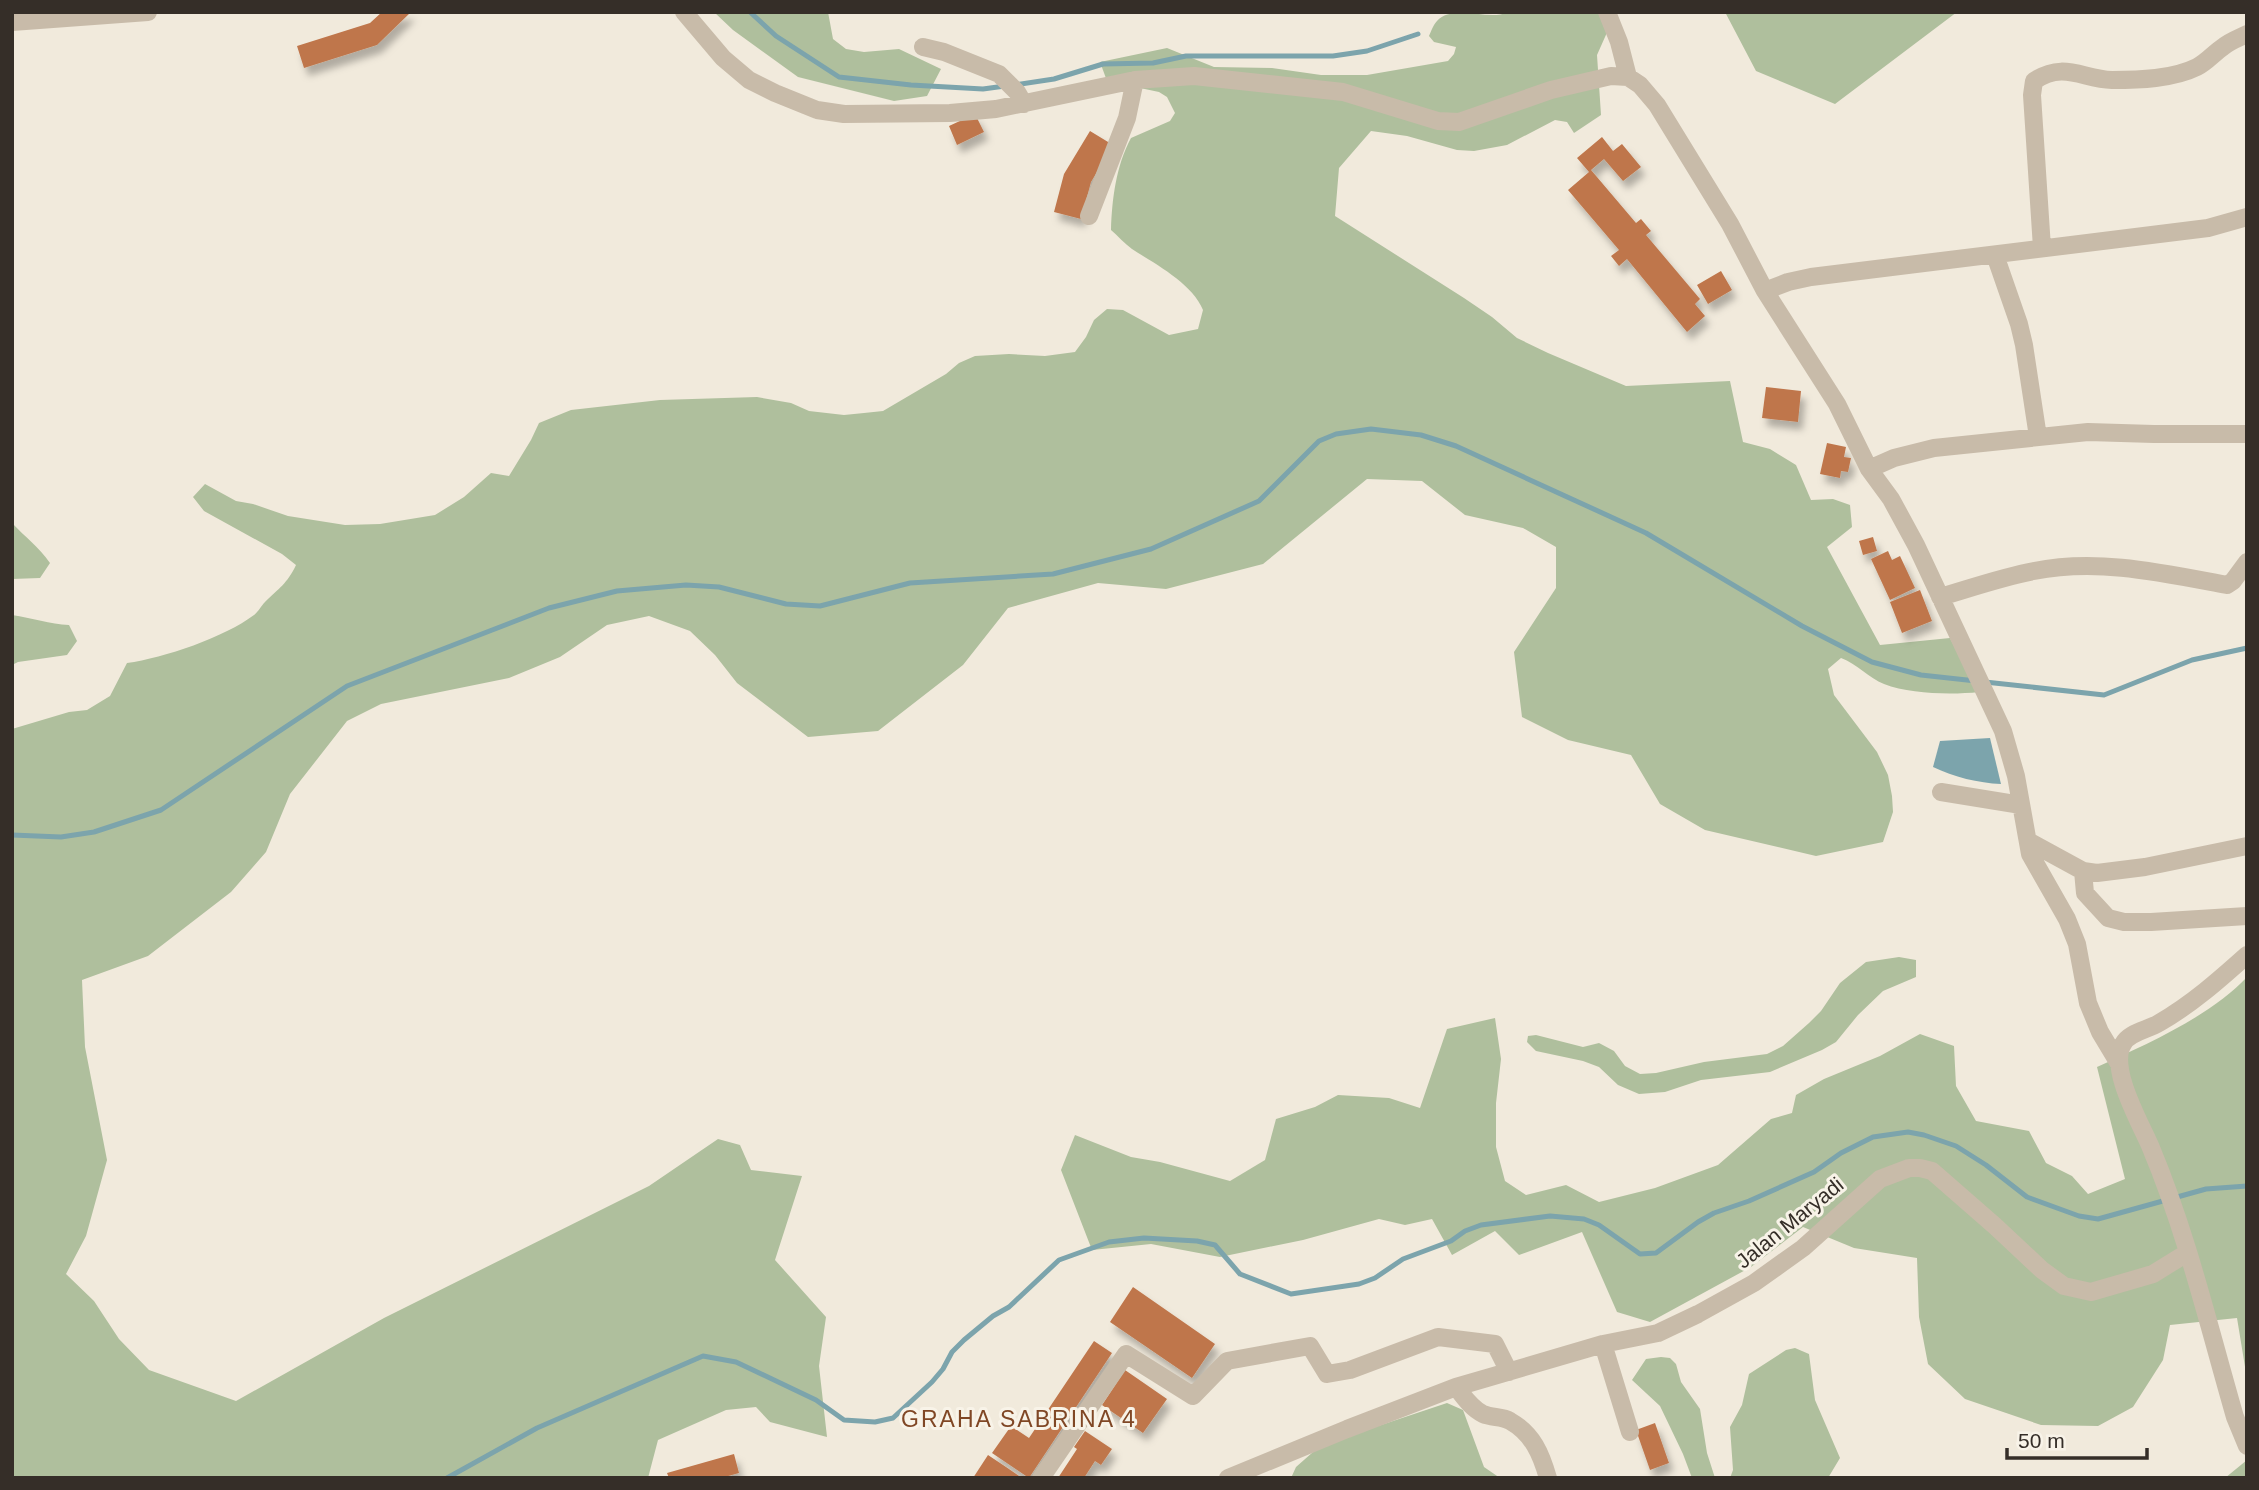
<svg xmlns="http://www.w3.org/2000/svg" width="2259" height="1490" font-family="Arial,sans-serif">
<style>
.green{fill:#afbf9d}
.water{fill:#7ca4ac}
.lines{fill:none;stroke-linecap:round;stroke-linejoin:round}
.stream{stroke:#7ca4ac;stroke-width:5}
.building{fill:#bf764b;filter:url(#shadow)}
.minor{stroke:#c8bba9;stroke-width:18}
.labels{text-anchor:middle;stroke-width:6;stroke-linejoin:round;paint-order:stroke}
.street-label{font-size:21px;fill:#352e28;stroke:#f8f3e8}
.neighbourhood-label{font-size:23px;letter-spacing:2px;fill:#804725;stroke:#f8f3e8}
</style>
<defs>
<filter id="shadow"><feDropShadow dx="4.5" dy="8" stdDeviation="3.5" flood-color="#0004"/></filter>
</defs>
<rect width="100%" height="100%" fill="#f1eadc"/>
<path class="green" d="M714,12H828L833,39L846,49L864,52L899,49L941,69L927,96L894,101L798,77L733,30Z
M1507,12H1609V28L1597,55L1601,115L1574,133L1567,122L1555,120L1507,145L1474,151L1457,150L1407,136L1371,131L1339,168L1335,216L1464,298L1492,317L1517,338L1548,353L1626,386L1730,381L1743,442L1770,449L1796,465L1811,500L1833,499L1850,505L1852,527L1827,547L1880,645L1950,638L1979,692C1951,695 1910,694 1884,684C1869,678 1857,664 1841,658L1828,669L1834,695L1877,752L1888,775L1892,796L1893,812L1883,842L1816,856L1705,830L1660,804L1631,755L1568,740L1522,717L1514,652L1556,588V547L1523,528L1465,515L1422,481L1367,479L1263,564L1166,589L1098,583L1008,608L963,665L878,731L808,737L737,683L715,655L690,631L649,616L607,625L560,657L509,678L381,704L347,721L290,794L266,852L231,892L148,956L82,980L85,1047L107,1160L86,1236L66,1274L94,1301L119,1339L149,1370L236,1401L384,1318L649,1186L718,1139L740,1145L751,1170L802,1176L775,1260L826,1317L819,1366L827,1437L770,1422L756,1407L726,1410L658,1440L648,1478L12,1477V729L69,712L87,710L110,696L127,663C164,658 225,637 254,615C259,611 261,606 265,602C279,588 287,584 296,565L282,554L204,511L193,497L205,484L236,501L253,504L288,516L345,525L380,524L435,515L464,497L491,473L509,476L531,440L539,423L571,410L660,400L757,397L791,403L809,411L844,415L864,413L883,411L946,374L959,363L975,356L1009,354L1045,356L1075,352L1086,337L1094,320L1107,309L1123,310L1169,335L1198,329L1203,310C1192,283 1155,264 1132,249C1125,244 1118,236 1111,230C1112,199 1116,166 1131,138L1170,121L1175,113L1167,97L1159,92L1107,81L1100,62L1167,48L1214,67L1272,68L1321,75H1367L1448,61L1454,54L1456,47L1434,42L1429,36C1431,32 1433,25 1437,21C1453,3 1491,22 1507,12Z
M1725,12H1957L1835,104L1756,71Z
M12,523C25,537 39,547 50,563L40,578L12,579Z
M12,615C32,618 50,624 69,625L77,641L67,655L18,662L12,665Z
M1899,957L1916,960V977L1883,991L1858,1015L1836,1042L1822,1050L1770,1072L1701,1080L1665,1092L1639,1094L1618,1085L1599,1067L1583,1061L1536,1051L1527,1042L1528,1036L1536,1035L1583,1047L1599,1043L1614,1051L1625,1066L1640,1074L1656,1073L1704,1062L1767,1054L1783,1046L1809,1023L1821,1011L1840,983L1866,962Z
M2247,977V1379L2237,1318L2170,1325L2163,1360L2133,1407L2098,1426L2041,1425L1965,1399L1928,1364L1919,1317L1917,1258L1854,1248L1803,1227L1751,1267L1650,1322L1617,1312L1582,1232L1519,1255L1495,1231L1452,1255L1432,1219L1405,1225L1379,1219L1303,1240L1220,1257L1151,1244L1092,1250L1061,1170L1075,1135L1131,1157L1160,1162L1230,1181L1265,1160L1276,1119L1315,1107L1338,1095L1389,1098L1420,1108L1447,1029L1495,1018L1501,1059L1496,1103V1147L1505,1181L1526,1195L1566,1185L1599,1202L1655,1188L1718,1165L1771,1119L1792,1113L1796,1095L1824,1079L1880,1056L1920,1034L1954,1046L1956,1086L1976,1121L2029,1131L2046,1163L2072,1176L2088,1194L2125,1179L2097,1067C2145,1045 2211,1016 2247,977Z
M1795,1348L1809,1354L1815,1400L1840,1458L1828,1478H1730L1733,1470L1730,1427L1742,1405L1749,1374L1786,1350Z
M1661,1357L1670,1358L1676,1364L1681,1382L1700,1409L1707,1453L1715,1478H1692L1683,1454L1660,1406L1632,1380L1646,1359Z
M1447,1403L1463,1410L1484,1467L1500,1478H1291L1296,1467L1321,1445Z
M2247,1460V1478H2225Z"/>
<path class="water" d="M1990,738L2001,784C1978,783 1954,777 1933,767L1940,741Z"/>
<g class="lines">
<path class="stream" d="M750,12L776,36L839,77L911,85L983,89L1005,86
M1014,85L1054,79L1103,64L1153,63L1186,56H1333L1367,51L1418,34
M1985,682L2104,695L2192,660L2247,648
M12,835L61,837L94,832L161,810L347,686L549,608L617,591L686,585L719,587L786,604L820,606L910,583L1053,574L1151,549L1259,501L1319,441L1336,434L1371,429L1421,435L1456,446L1646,533L1802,626L1872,662L1921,675L1976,681
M447,1478L537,1428L703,1356L736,1362L816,1400L844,1420L875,1422L893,1418L932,1382L943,1369L952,1352L964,1340L993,1316L1009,1307L1059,1260L1109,1242L1144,1238L1197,1241L1215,1245L1240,1274L1291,1294L1359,1284L1375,1278L1403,1259L1451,1241L1465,1231L1481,1225L1550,1216L1584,1219L1599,1225L1640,1254L1656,1253L1698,1222L1714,1213L1749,1201L1814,1172L1841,1153L1873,1137L1908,1132L1924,1135L1956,1146L1986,1165L2027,1197L2079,1216L2098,1219L2206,1189L2247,1186"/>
</g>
<path class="building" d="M382,12H411L377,45L304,68L297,46L370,23Z
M975,114L984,132L957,145L949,126Z
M1090,131L1113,145L1091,182L1081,219L1054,212L1064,174Z
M1602,137L1613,151L1622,144L1641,167L1623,181L1604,159L1591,170L1636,223L1641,219L1651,231L1646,235L1700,299L1695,304L1705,316L1687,332L1627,259L1619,266L1611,256L1619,250L1568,190L1589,172L1577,158Z
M1721,271L1732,290L1708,304L1697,285Z
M1766,387L1801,391L1798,422L1762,418Z
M1827,443L1846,447L1844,457L1851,458L1848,472L1841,471L1840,478L1820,474Z
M1873,537L1877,551L1863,555L1859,541Z
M1888,551L1892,560L1900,556L1915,588L1890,600L1871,559Z
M1920,590L1932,621L1902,633L1890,602Z
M1133,1287L1215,1344L1192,1378L1110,1322Z
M1094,1341L1112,1353L1029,1478L992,1453L1011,1426L1029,1438Z
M1125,1370L1167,1399L1143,1433L1102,1405Z
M1655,1423L1669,1463L1650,1470L1636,1430Z
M1085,1431L1112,1449L1101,1465L1095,1461L1084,1478H1058L1077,1449L1074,1447Z
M734,1454L739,1473L721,1478H669L667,1473Z
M988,1455L1006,1467L1022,1478H973Z"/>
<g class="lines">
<path class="minor" d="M684,12L723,58L749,80L775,93L817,110L844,114L950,113L996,109L1135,80L1194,76L1343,92L1438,121L1459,122L1551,90L1611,76L1628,77L1640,85L1657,105L1730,224L1765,291L1837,404L1869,469L1891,499L1916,545L2003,731L2016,776L2030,854L2067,919L2077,944L2088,1003L2100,1032L2118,1062
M1607,12L1619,42L1628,77
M12,22L148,12
M923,47L944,52L999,74L1017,92L1024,104
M1089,216L1127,118L1135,80
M2042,248L2032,95L2034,81C2064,61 2082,79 2112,80C2139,80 2173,79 2197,67C2207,62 2214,53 2223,47C2230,41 2239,38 2247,34
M1995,255L2019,324L2024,345L2038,437
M1765,291L1788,282L1811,277L2208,228L2247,217
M1869,469L1894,458L1934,448L2088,432L2154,434H2247
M1940,597C1971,588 2002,577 2034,571C2098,558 2163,573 2227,585L2233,581L2247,562
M1941,792L2021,805
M2028,841L2083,871L2097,873L2145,867L2247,846
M2083,871L2085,893L2108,918L2124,922H2151L2247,916
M2247,955C2219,980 2192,1004 2159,1023C2148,1030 2129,1032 2123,1044C2108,1068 2141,1124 2151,1148C2187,1234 2209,1327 2235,1417L2247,1446
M1603,1344L1630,1432
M1456,1387C1464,1397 1472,1409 1483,1414C1492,1418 1502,1416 1510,1421C1533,1434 1541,1454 1548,1478
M1041,1478L1126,1354L1193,1396L1227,1361L1310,1346L1327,1374L1350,1370L1438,1337L1495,1344L1509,1372
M1228,1478L1347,1429L1456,1387L1603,1344L1658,1333L1698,1314L1754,1283L1803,1248L1880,1179L1909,1168H1920L1932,1171L1995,1226L2042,1270L2064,1286L2091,1292L2153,1274L2187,1253"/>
</g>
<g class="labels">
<g class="street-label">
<text transform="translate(1790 1223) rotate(-39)" y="7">Jalan Maryadi</text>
</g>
<g class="neighbourhood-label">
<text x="1019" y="1427">GRAHA SABRINA 4</text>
</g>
</g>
<rect width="2259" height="1490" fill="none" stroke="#352e28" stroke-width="28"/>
<path d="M2007 1448v10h140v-10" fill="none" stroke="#352e28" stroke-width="3.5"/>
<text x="2018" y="1448" font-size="21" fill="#352e28" stroke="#f8f3e8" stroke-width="5" paint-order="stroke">50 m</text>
</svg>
